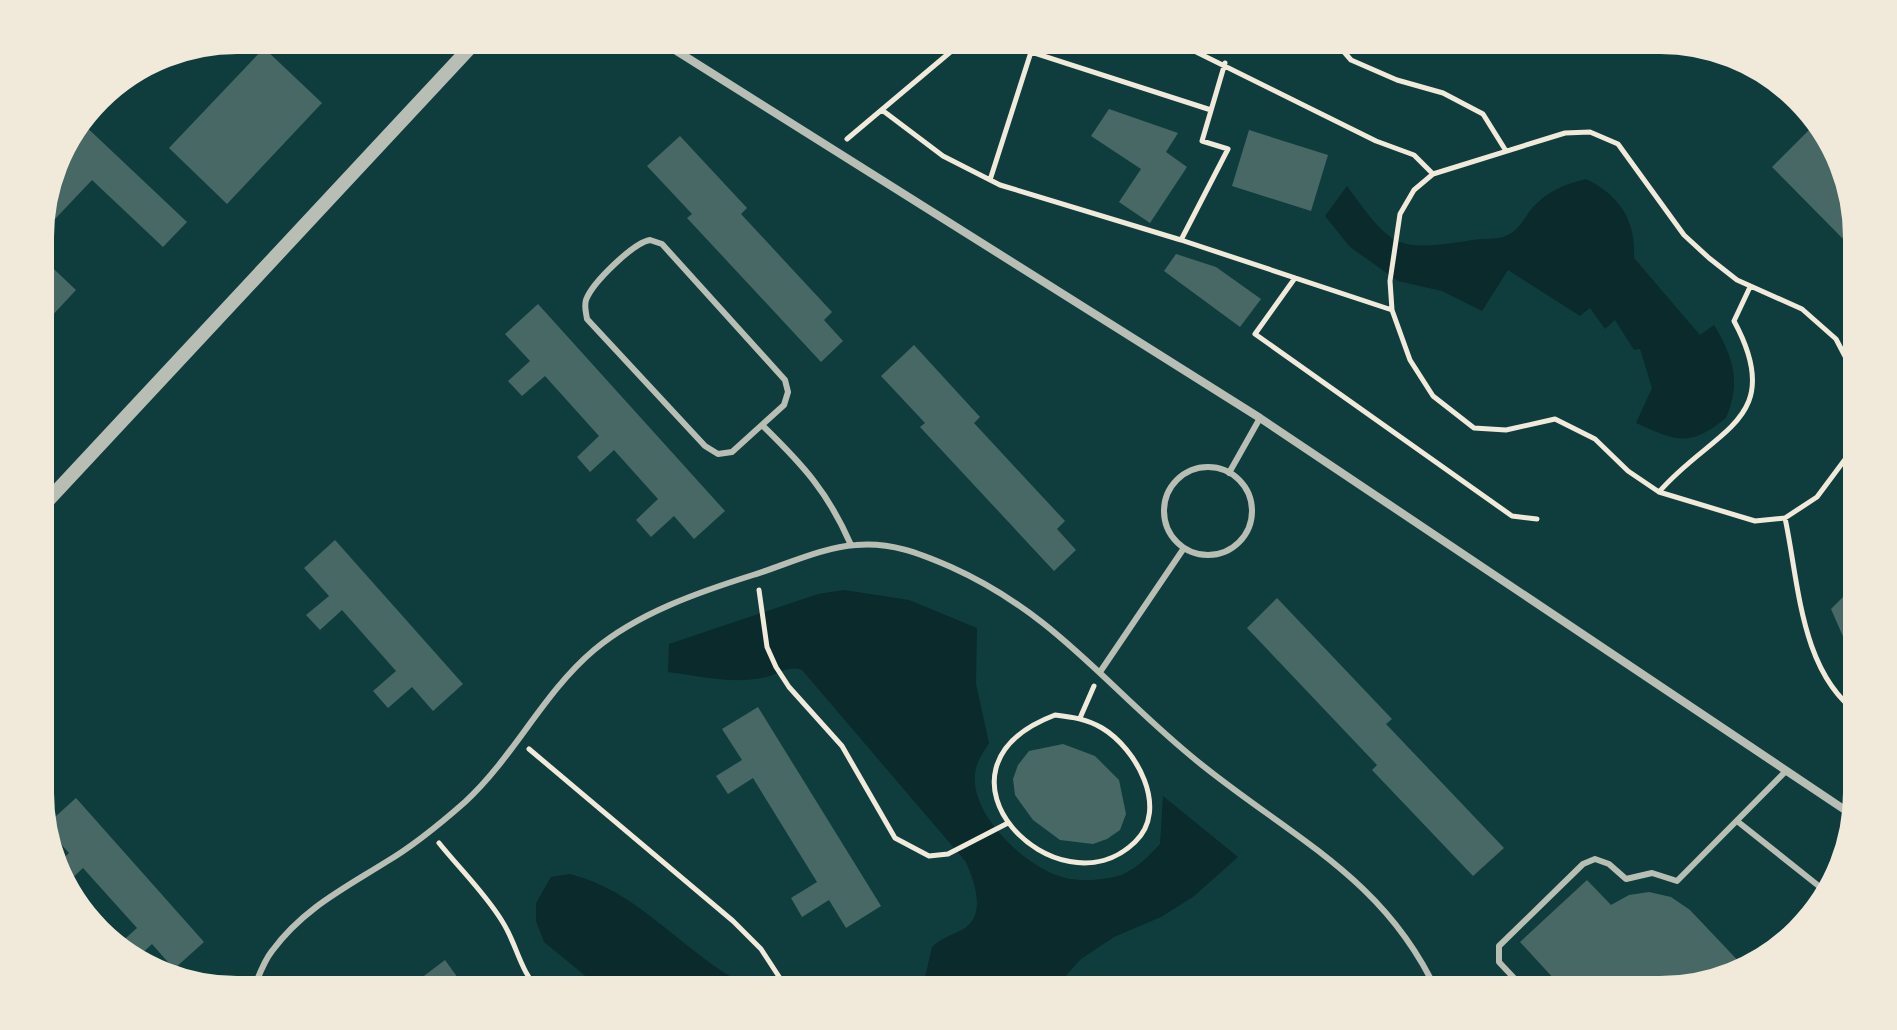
<svg xmlns="http://www.w3.org/2000/svg" width="1897" height="1030" font-family="'Varela Round',sans-serif">
<style>
.water{fill:#0a2a2b}
.building{fill:#486865}
.lines{fill:none;stroke-linecap:round;stroke-linejoin:round}
.path{stroke:#f1e9da;stroke-width:5}
.service{stroke:#b8beb3;stroke-width:6}
.minor{stroke:#b8beb3;stroke-width:8}
.tertiary{stroke:#b8beb3;stroke-width:14}
.rim{fill:none;stroke:#f1e9da;stroke-width:4}
</style>
<rect width="100%" height="100%" fill="#0f3d3e"/>
<path class="water" d="M1586,179C1620,196 1636,220 1634,258L1700,335L1714,325C1734,358 1741,382 1726,418C1689,448 1676,441 1636,423L1652,388L1640,349L1634,350L1615,320L1605,329L1590,308L1580,316L1508,270L1482,311L1442,291L1398,281L1350,247L1325,216L1347,186C1393,249 1395,252 1473,240C1490,237 1499,242 1514,231C1522,225 1526,215 1533,207C1548,191 1565,184 1586,179Z
M844,590L909,600L977,628L976,684L989,743C985,750 979,758 977,765C962,809 1026,869 1066,878C1083,882 1104,880 1121,875C1136,869 1149,856 1160,844L1163,796L1238,857L1193,897L1161,917L1114,937L1081,959L1051,992H917L924,982L932,947C940,939 949,936 960,931C988,917 975,884 966,862L802,670C788,665 779,674 766,677C734,685 700,676 668,672L669,644L818,594Z
M570,874C635,890 677,945 733,978C753,989 778,985 799,992H605L544,942L536,921V903L551,877Z"/>
<path class="building" d="M264,48L322,103L227,204L169,148Z
M1109,109L1178,133L1166,152L1187,167L1150,223L1119,202L1141,169L1091,136Z
M1819,120L1825,126L1857,212V233L1847,243L1772,167Z
M80,121L187,222L163,247L92,180L38,237V224L58,150Z
M1249,130L1328,155L1311,211L1232,186Z
M680,136L747,208L741,214L832,312L824,320L843,341L821,362L687,218L692,214L647,166Z
M1176,254L1216,267L1261,299L1240,327L1164,271Z
M39,255L76,290L48,320L39,311Z
M538,304L725,511L694,539L674,516L651,537L636,520L658,499L614,450L590,472L577,457L599,436L545,376L522,396L508,381L530,361L505,334Z
M914,345L980,417L974,423L1065,521L1057,529L1076,550L1054,571L920,427L925,423L881,376Z
M335,540L463,684L433,711L412,687L388,708L373,691L396,671L342,610L320,630L306,615L329,596L304,568Z
M1858,582V610L1859,673L1831,609Z
M1277,598L1392,719L1386,724L1504,848L1473,876L1372,770L1377,765L1247,628Z
M758,707L881,906L846,928L829,900L802,917L791,898L817,882L753,778L728,794L716,776L742,760L722,729Z
M1063,744L1095,756L1119,780L1126,814L1120,830L1107,839L1093,844L1060,840L1033,820L1015,795L1013,779L1018,765L1029,751Z
M76,798L204,942L174,969L152,944L135,960L118,945L137,928L83,868L65,885L57,864L69,853L45,826Z
M1587,880L1611,905L1629,895L1649,892L1671,897L1690,910L1744,967L1672,992H1566L1520,942Z
M445,960L468,992H417L412,985Z
M1220,978L1228,992H1197Z"/>
<g class="lines">
<path class="path" d="M988,38L1211,110
M1168,38L1376,141L1414,155L1433,174
M1332,38L1351,60L1397,80L1443,93L1483,114L1506,151
M882,110L943,156L1000,185L1181,240L1228,149L1202,141L1225,63
M847,139L967,38
M990,180L1031,52
M1181,240L1392,310
M1295,278L1255,334L1512,516L1537,519
M1858,381L1836,339L1802,309L1737,280L1709,258L1684,235L1618,144L1590,132L1565,133L1433,174L1414,190L1400,214L1390,281L1392,310L1410,360L1433,396L1474,428L1506,430L1555,419L1595,439L1628,471L1659,492L1755,521L1785,518L1817,497L1858,442
M1659,492C1713,429 1788,421 1734,321L1750,287
M1785,518C1799,583 1800,672 1859,714
M759,590L767,647L776,667L789,687L842,746L895,838L929,856L948,854L1008,823
M1055,715C1072,717 1087,719 1102,728C1136,748 1170,809 1135,842C1058,917 911,770 1055,715Z
M1080,718L1094,686
M529,749L733,921L761,949L789,992
M439,843C459,868 485,893 502,921C518,946 519,971 541,992"/>
<path class="service" d="M650,240L662,244L785,380L788,392L784,405L732,452L718,454L705,446L587,319C586,312 584,307 586,300C592,283 633,243 650,240Z
M762,425C803,465 828,492 851,545
M1164 511a44 44 0 1 1 88 0a44 44 0 1 1-88 0Z
M1229,473L1260,418
M1100,672L1184,548
M1737,821L1820,887L1824,898
M252,992C258,979 263,962 272,951C303,909 343,889 386,862C415,845 440,824 465,802C514,757 543,693 594,650C638,613 699,592 753,575C785,565 823,547 856,545C891,542 919,553 951,567C1054,613 1107,687 1191,756C1284,834 1383,874 1437,992
M1527,992L1499,962V946L1583,864L1595,859L1609,864L1626,879L1652,873L1677,881L1786,771"/>
<path class="minor" d="M656,38L1260,418L1854,816"/>
<path class="tertiary" d="M39,510L479,38"/>
</g>
<path d="M0 0H1897V1030H0ZM237 52H1660A185 185 0 0 1 1845 237V793A185 185 0 0 1 1660 978H237A185 185 0 0 1 52 793V237A185 185 0 0 1 237 52Z" fill="#f1e9da" fill-rule="evenodd"/>
<path class="rim" d="M237 52H1660A185 185 0 0 1 1845 237V793A185 185 0 0 1 1660 978H237A185 185 0 0 1 52 793V237A185 185 0 0 1 237 52Z"/>
</svg>
